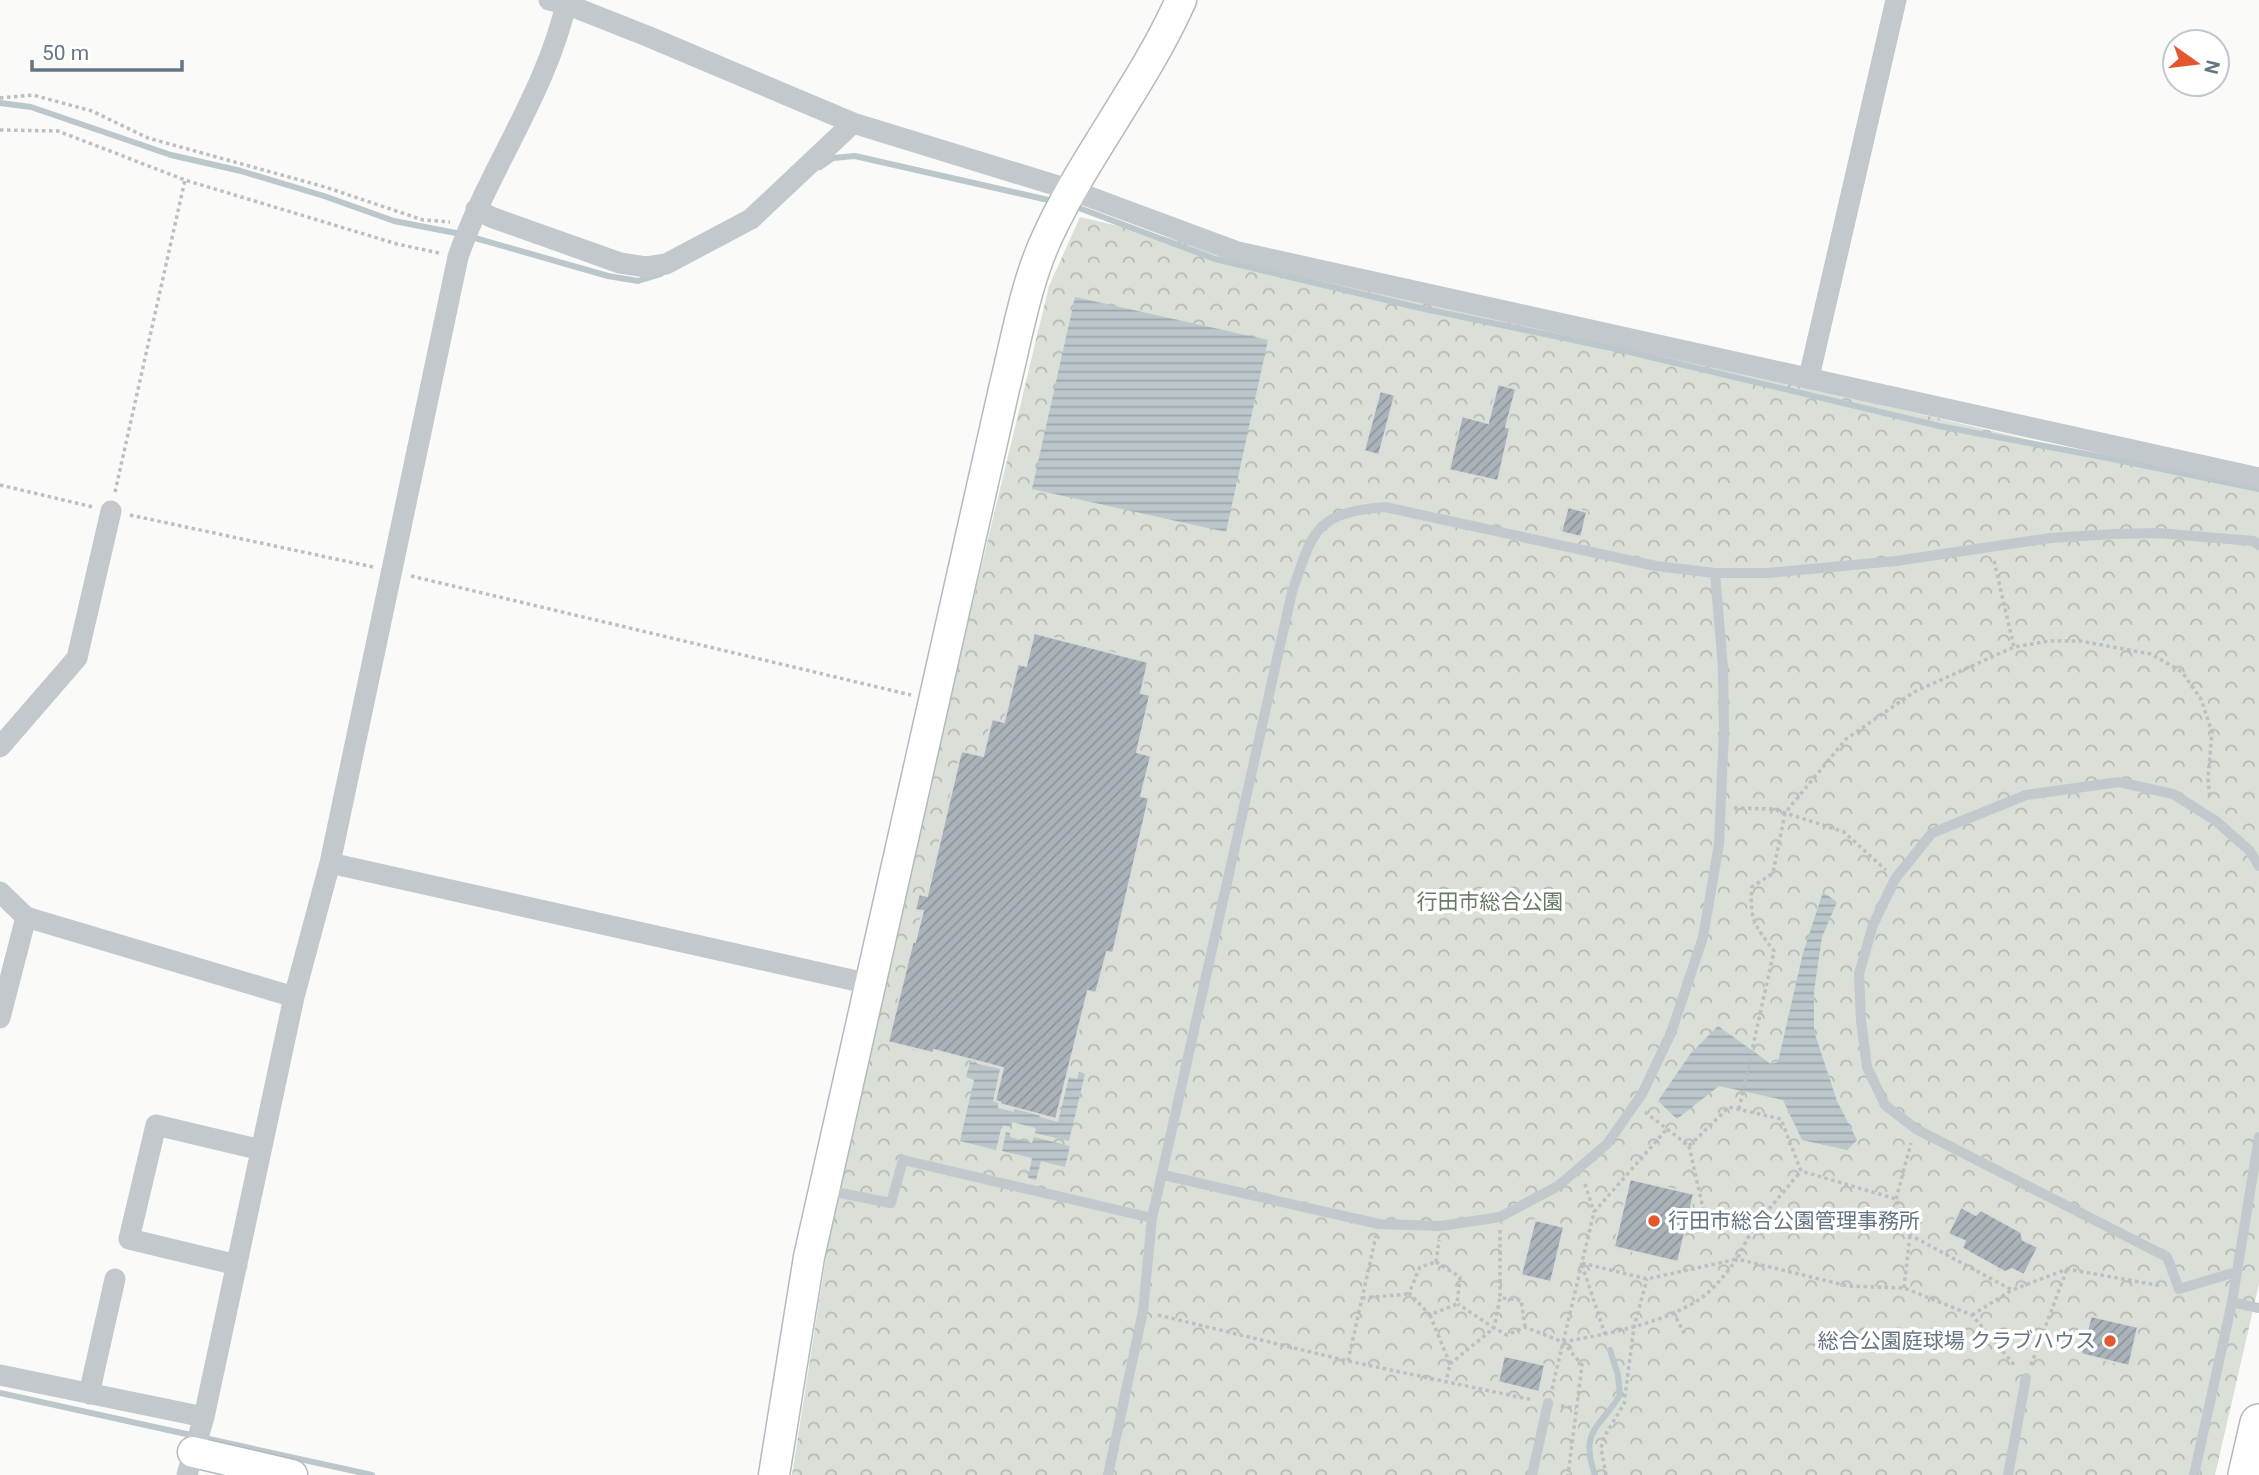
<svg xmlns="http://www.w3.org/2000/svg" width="2259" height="1475" font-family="Roboto,'Noto Sans JP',sans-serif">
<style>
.park{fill:url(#park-crowns)}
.water{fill:url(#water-rules)}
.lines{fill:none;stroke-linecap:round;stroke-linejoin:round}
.stream{stroke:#bbc7cb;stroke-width:6}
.building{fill:url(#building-hatch);stroke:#dcdcda;stroke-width:2}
.secondary-casing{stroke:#b3babf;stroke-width:33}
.highway-casing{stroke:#b4b9bd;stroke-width:40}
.path{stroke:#bbbfc2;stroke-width:3.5;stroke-dasharray:3.5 3.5;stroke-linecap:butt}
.lane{stroke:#c3c8cc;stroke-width:10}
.street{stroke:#c3c8cc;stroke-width:21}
.secondary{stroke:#fff;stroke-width:30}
.highway{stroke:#fff;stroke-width:37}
.poi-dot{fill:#e4572e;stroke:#fff;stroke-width:2.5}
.labels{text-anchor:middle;stroke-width:7;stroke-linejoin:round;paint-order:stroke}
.park-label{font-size:21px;fill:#687a64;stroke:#fff}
.poi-label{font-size:21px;fill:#657683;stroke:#fff;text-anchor:start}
</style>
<defs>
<pattern id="park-crowns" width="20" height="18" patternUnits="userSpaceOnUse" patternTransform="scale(1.75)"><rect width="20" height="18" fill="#dadfd7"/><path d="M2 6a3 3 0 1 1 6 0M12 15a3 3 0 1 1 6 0" fill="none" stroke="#b4b9b4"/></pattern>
<pattern id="water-rules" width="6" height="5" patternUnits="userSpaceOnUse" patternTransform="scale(1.75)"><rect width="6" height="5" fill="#bbc7cb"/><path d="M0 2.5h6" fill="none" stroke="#9ca6aa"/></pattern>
<pattern id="building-hatch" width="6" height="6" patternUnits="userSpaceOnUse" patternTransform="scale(1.75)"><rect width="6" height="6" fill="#aab3b9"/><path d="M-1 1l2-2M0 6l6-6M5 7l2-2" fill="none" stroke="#8e969c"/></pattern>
</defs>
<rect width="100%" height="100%" fill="#fafaf8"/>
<path class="park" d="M1080,217L2108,458L2259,489V1284L2215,1475H792L836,1193L880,987L1049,286Z"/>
<path class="water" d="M1075,297L1268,340L1226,532L1032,489Z
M1823,892L1837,902L1822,937L1814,991V1031L1837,1101L1857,1140L1847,1150L1802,1140L1783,1100L1719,1086L1677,1119L1658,1101L1691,1053L1718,1026L1771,1064L1778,1062L1803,953Z
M970,1062L1000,1069L993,1101L998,1103V1108L1014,1112L1015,1108L1040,1114V1117L1058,1122L1069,1077L1077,1079L1079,1072L1085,1074L1069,1141L1035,1133L1036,1128L1012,1122L1011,1127L1002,1125L996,1150L960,1141L974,1080L966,1077Z
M1006,1132L1010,1133V1137L1032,1143L1034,1137L1070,1146L1065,1167L1041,1161L1036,1180L1028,1178L1032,1158L1002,1151Z"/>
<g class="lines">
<path class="stream" d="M0,103L31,107L171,155L241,171L324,196L394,221L461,234L608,276L638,281L661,274
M820,167L833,158L855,156L1057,202
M1071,205L1215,259L1420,308L1621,350L1939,426L2108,458L2259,489
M0,1393L372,1475
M1595,1475C1579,1430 1600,1428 1620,1395L1618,1375L1610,1350"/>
</g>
<path class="building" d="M1498,384L1516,389L1506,427L1510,428L1498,481L1449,470L1462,416L1488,423Z
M1380,391L1395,395L1379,455L1364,451Z
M1568,507L1587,512L1581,537L1561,532Z
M1034,633L1148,662L1141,693L1150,695L1137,752L1151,756L1141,796L1149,798L1113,953L1107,952L1096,993L1088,991L1056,1119L1000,1104V1102L995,1101L1003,1068L934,1050L933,1053L888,1042L913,941L915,942L923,911L915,910L919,894L927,896L960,756L962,751L983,756L992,719L1004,722L1018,664L1026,666Z
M1630,1179L1694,1194L1678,1262L1614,1247Z
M1961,1207L1976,1215L1981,1210L2021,1232L2023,1240L2038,1247L2024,1275L2012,1269L2005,1272L1962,1248L1965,1241L1948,1234Z
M1535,1220L1564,1227L1551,1282L1521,1275Z
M2091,1316L2138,1327L2129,1366L2081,1354Z
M1504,1356L1545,1365L1539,1392L1498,1382Z"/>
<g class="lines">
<defs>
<path id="secondary" d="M193,1452L292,1475
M774,1475L809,1257L1004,389C1017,337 1026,280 1050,231C1088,151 1145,81 1181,0"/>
<path id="highway" d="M2247,1475L2259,1423"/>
</defs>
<use href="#secondary" class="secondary-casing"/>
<use href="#highway" class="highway-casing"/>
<path class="path" d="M0,98L33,95L92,111L148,138L325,187L423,220L450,222
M0,130L58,131L185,180L397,244L439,253
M0,485L93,507
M115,492L185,180
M130,515L373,567
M1994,561L2014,647
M411,576L911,695
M1734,808L1773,809L1844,832L1886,870
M1739,1109L1774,951C1755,926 1749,919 1752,887L1773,873L1785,813L1846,739L1914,692L2014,647L2049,641H2080L2151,654L2182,672L2201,699L2212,732L2208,779L2210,799
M1645,1112L1689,1146L1729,1107L1781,1119L1801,1171L1896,1199L1910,1235L2012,1290L2067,1269L2162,1286
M1689,1146L1705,1217L1753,1228L1801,1171
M1585,1184L1594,1212
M1896,1199L1911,1143
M1500,1230V1298
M1436,1262L1460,1277L1457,1304L1430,1315L1409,1293L1420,1267Z
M1436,1262L1439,1240
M1582,1263L1647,1279L1737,1259L1753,1228
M1582,1265L1605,1334
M1904,1288L1910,1235
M1362,1298L1408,1294
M1673,1312L1684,1333
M1158,1315L1348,1361L1533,1400
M1430,1315L1450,1364L1446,1382
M1972,1315L2012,1290
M1525,1327L1521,1300L1500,1298L1494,1328L1507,1335L1525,1327L1563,1342L1582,1365L1568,1475
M1563,1342C1606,1334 1651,1326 1690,1305C1710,1295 1724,1276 1737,1259L1848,1286L1904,1288L1972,1315L2016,1367
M1348,1361L1376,1236
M1450,1364L1494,1328L1458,1304
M2031,1365L2067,1269
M1552,1389L1594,1212L1667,1129
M1561,1406L1576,1408
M1606,1475L1601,1448L1604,1437L1624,1404L1634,1327L1647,1279"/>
<path class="lane" d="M1163,1175L1379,1224L1441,1226L1500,1217L1558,1186L1607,1144L1642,1094L1671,1033L1703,937L1719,844L1724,731L1723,668L1715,573
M825,1190L891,1203L903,1160L1152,1218
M2236,1272L2179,1289L2167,1257L1916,1129L1885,1105L1867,1067L1861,1020L1859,974L1873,925L1895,879L1932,833L2026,795L2119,782L2173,794L2216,821L2250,851L2259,866
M2232,1302L2259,1308
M1108,1475L1143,1311L1152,1218L1292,592C1313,531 1314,513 1385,507L1656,566L1715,573H1768L1896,561L2050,538L2114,534L2157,533L2253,541L2259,545
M1532,1475L1548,1403
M2008,1475L2026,1378
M2194,1475L2232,1302L2259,1137"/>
<path class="street" d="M549,0L566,4L647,36L853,123L1071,190L1238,252L2259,478
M476,209L491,217L620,263L646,267L666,264L751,219L853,123
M1809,377L1896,0
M0,747L77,658L111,511
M330,863L458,257C488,170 547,92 567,0
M0,892L26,917L0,1018
M26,917L294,997
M237,1265L129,1239L156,1125L261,1150
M0,1375L204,1417
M89,1394L115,1279
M187,1475L204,1417L294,997L330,863L870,984"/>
<use href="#secondary" class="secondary"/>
<use href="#highway" class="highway"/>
</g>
<g class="poi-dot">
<circle cx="1654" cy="1221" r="7"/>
<circle cx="2110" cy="1341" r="7"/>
</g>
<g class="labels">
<g class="park-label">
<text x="1490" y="909">行田市総合公園</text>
</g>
<g class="poi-label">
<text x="1668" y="1228">行田市総合公園管理事務所</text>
<text x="2096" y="1348" text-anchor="end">総合公園庭球場 クラブハウス</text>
</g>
</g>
<g transform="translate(2196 63) rotate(104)"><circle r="33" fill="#ffffff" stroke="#c1c8cd" stroke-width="2"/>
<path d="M0-5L12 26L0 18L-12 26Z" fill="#e4572e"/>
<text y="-10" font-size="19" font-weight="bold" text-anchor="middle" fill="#657683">N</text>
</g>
<path d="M32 60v10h150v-10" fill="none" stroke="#657683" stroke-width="3.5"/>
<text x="42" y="60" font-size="21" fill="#657683" stroke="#ffffff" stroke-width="5" paint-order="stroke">50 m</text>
</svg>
